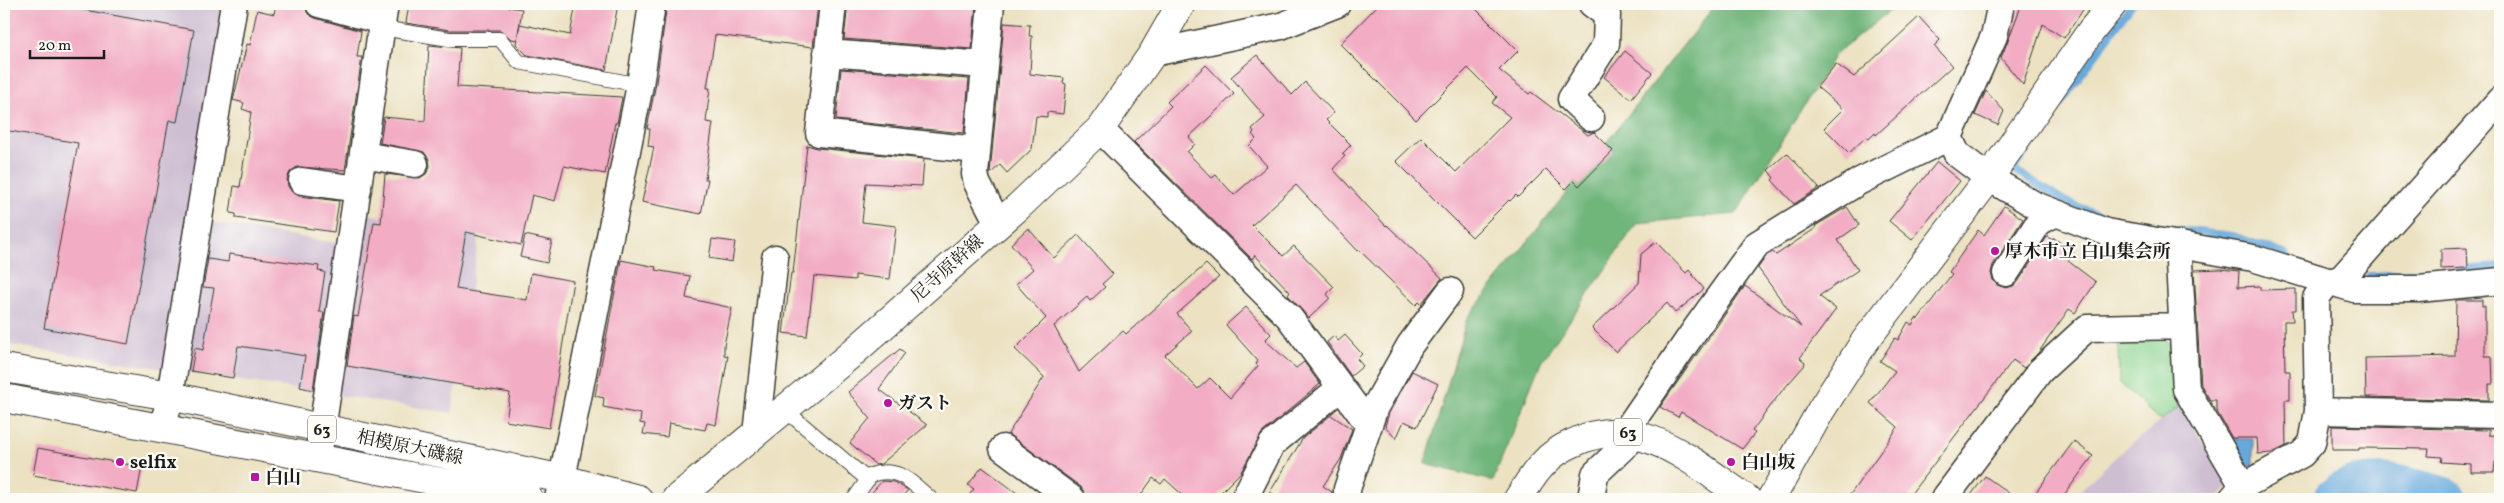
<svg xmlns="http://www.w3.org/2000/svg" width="2504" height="503" font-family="Vollkorn,'Noto Serif JP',serif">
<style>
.industrial{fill:#cdbed2}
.green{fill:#8ad38f;stroke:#537856}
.forest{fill:#6fb57a;stroke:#46684b}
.water{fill:#68a8db;stroke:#42627c}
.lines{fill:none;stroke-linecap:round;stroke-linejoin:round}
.stream{stroke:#68a8db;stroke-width:8}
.river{stroke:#68a8db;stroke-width:44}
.building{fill:#f2acc4}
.service-casing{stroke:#3b3a35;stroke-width:16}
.minor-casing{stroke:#3b3a35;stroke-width:29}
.tertiary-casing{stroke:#3b3a35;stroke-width:30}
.primary-casing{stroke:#3b3a35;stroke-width:30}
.service{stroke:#fff;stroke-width:14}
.minor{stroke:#fff;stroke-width:26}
.tertiary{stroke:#fff;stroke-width:28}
.primary{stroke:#fff;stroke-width:28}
.poi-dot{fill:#b5179e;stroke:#fdfcf7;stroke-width:2}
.labels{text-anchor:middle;stroke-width:4.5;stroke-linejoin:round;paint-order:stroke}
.shield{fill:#fdfcf7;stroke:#605f5e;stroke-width:1}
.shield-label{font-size:16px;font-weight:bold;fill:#1c1c1c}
.poi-label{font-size:18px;font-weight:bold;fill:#1c1c1c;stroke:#fdfcf7;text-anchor:start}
.street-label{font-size:18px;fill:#1c1c1c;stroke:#fdfcf7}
</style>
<rect width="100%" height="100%" fill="#fdfcf7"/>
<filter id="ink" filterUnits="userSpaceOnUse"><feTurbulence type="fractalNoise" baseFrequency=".02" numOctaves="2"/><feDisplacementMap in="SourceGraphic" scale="10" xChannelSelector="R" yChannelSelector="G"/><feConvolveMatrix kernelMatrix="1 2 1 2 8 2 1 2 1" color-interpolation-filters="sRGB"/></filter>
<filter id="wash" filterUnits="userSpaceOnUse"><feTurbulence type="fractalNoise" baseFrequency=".0096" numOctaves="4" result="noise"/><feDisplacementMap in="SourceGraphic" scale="20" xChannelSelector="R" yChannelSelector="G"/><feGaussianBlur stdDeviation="1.12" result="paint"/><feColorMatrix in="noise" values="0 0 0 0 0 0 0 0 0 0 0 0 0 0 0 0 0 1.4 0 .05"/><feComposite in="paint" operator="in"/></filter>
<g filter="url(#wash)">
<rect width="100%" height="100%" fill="#ece2c2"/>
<path class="industrial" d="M4,4H230L192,219L342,244L362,214L480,229L452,413L4,344Z
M2180,406L2228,483L2226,489L2215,499H2071L2122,451Z"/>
<path class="green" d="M2164,338L2170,346L2180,406L2160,421L2119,382L2118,339Z"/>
<path class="forest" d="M1716,4H1898L1835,55L1736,214L1637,223L1540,364L1493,481L1425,464L1467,318Z"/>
<path class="water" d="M2222,439H2253V466L2242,472Z"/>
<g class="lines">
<path class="stream" d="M2116,222L2064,201L2013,169L2132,4
M2145,226L2233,236L2287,255
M2370,276L2500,267"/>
<path class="river" d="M2335,499C2367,473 2411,490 2445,499"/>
</g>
<g id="blocks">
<path class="building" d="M4,4H52L194,30L177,122L169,120L128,344L44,328L78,143L4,130Z
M276,4H304L308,14L315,18L361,31L357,57H362L345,170L297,167L290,172L287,179L288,186L292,192L299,196L339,201L334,232L236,218V214L230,213L234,186L240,187L251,112L242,109L244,103L233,100L234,97L247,44L250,45L257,10L274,14Z
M409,4H502V6L522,9L517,40L511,39L500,30H450L406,23Z
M576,4H618L606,70L527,55L516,44L520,24L570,35Z
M667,4H818L813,47L715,35L707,88H710L706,122L713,123L705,179H708L701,214L642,202L654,147L648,146L650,129H647L656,83Z
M848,4L976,5L972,49L844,39Z
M1379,4H1471L1518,51L1499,70L1529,94L1531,92L1588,135L1594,132L1613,151L1579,186L1574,181L1566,189L1546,169L1518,197L1516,195L1510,201L1509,200L1472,237L1396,161L1421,137L1456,172L1510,117L1492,103L1497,97L1468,68L1416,120L1340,44Z
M2016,4H2087L2064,38L2043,24L2023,85L2001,58L2020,9Z
M1919,17L1940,40L1934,46L1952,66L1876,135L1875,133L1869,139L1866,137L1849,153L1824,128L1843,109L1817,87L1836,64L1854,77Z
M1004,23L1030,25L1029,36H1032L1030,74L1064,78L1063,83L1066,84L1063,114L1047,112V117L1036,116L1032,149L1007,173L1000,165L990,174Z
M429,45L460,48L457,87L622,97L617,123H615L605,174L564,166L555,201L532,195L521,245L466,232L456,289L527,300L531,273L573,281L549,428L506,421L510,393L347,366L354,316L358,317L374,222L381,223L385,174L420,178L426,174L430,167L429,159L424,152L380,143L384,117L425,121Z
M1625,51L1652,73L1631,99L1604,77Z
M1257,55L1292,95L1305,82L1334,113L1326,120L1351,145L1342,154L1345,156L1333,169L1386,226L1387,225L1442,278L1421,304L1419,302L1416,305L1359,250L1358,251L1296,185L1252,225L1283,256L1294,246L1334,287L1327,294L1330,298L1309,318L1288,295L1290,292L1255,255L1252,259L1134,142L1171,106L1167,102L1206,65L1234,94L1189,137L1195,144L1187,152L1212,178L1216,175L1234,195L1267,166L1249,146L1256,139L1252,134L1254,132L1252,129L1265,117L1231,77Z
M841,69L969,79L964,133L836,120Z
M1986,91L2004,111L1998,125L1975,115Z
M807,145L817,148L924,159L922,186L866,183L862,222L896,226L890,279L855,275V280L814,276L807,336L783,333L791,273H793Z
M1787,153L1819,188L1794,204L1772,180L1774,178L1768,170Z
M1937,162L1960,181L1912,240L1889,221Z
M2004,206L2023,219L1993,265L1991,273L1993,280L1997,285L2006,288L2013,286L2018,282L2047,237L2053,240L2054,238L2074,253L2068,261L2096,282L2075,313L2069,309L2038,353L2024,368L2013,360L1907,499H1847L1898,427L1870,403L1895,371L1880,361L1895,338L1898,340L1908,322L1912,325L1916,318L1918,319L1952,274L1949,272L1978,230L1984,235Z
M1847,207L1859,225L1838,240L1858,270L1819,296L1836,309L1800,358L1805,362L1804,366L1781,392L1752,431L1755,433L1742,449L1681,412L1678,417L1660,407L1745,286L1801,327L1758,268L1767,255L1773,252L1776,255L1816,228L1815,226Z
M1028,228L1054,258L1078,235L1113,274L1102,284L1105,287L1090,301L1087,297L1054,326L1079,372L1123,331L1126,334L1206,264L1219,277L1177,314L1192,331L1165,355L1198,389L1210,378L1230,398L1258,366L1256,364L1258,361L1226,325L1246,307L1271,334L1265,340L1296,368L1304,362L1320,384L1262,433L1241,472L1214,499H1187L1165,479L1161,484L1153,478L1138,499H1087L1081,487L1008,434L1044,377L1015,349L1046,318L1016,284L1033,269L1011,244Z
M525,235L552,241L547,263L520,257Z
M712,239L735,242L732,262L709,258Z
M1656,242L1686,273L1689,270L1704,289L1675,313L1667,303L1616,352L1592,328L1639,283L1641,254Z
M2467,248L2468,268L2441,269V249Z
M229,254L319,266L318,271L325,272L319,312H324L313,390L300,387L305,356L288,353L238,346L233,378L191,371L195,348L203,350L214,288L203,287L208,259L228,262Z
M621,260L656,267L655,270L690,276L686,298L732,308L724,345V355L728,356L716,425L707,423L705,430L669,423L667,437L643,434L645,424L640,423L641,414L603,407L604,398L595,396Z
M2221,269L2239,271L2238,287L2260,286V290L2296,289V310H2292L2293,321H2284L2285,371H2290V400H2285L2286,446L2272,453L2258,454L2257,438H2232L2216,410V400H2210L2201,385L2194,270Z
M2456,300H2482V306H2485V356H2492L2493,384H2489V400L2366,397L2365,358L2455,356Z
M1345,335L1362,354L1357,359L1363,366L1351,376L1327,342L1334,336L1338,341Z
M900,349L905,353L879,389L927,425L881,464L876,465L850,443L870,418L848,392Z
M1412,371L1438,384L1417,427L1404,421L1396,439L1385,426L1389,413Z
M1331,415L1352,429L1341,459L1323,486L1332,492V499H1281L1270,492L1303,438Z
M2332,426L2489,430V435L2500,436V462H2495L2494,472H2471V464L2441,462L2442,457L2428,456L2429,449L2359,448V450H2332Z
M2074,441L2093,456L2061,499H2031Z
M38,448L142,467L137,493L33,475Z
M982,467L993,475L1025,499H966L974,489L968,485Z
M1985,476L2017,499H1968Z
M882,481L894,482L908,490L900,499H866Z"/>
</g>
</g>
<g filter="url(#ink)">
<use href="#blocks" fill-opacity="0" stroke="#3b3a35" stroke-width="1"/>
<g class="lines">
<defs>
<path id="service" d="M382,28L449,39H500L519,62L640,85
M785,410L868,480
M854,499L871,475C898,465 912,483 931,499"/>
<path id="minor" d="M319,4L382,21
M833,4L819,133L977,150
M991,4L975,174L977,183L998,223
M2001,4L1994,36L1949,137L1957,154L1989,178L2035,205L2106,232L2253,258L2354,289H2419L2500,281
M827,53L985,65
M1153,53L1281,26L1337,4
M1591,118L1571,99L1606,44L1607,15L1592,4
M1100,129L1289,317L1369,425
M363,155L415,164
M302,181L358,189
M2178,244L2186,389L2243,486
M2006,273L2039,222L2056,213
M2318,411L2500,415
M163,428L170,396L234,4
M1625,432L1697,327L1757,244L1860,181L1949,137
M756,433L775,258
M1003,448L1072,499
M318,457L385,4
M558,499L640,85L652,4
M1244,499L1272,444L1340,388
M1347,499V489L1375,407L1410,345L1450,291
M1591,499L1595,474L1637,434
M1944,499L2040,371L2087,328L2182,326
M2232,499L2243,486L2302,454L2312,443L2318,411L2316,298L2328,282L2341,279L2500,100"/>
<path id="tertiary" d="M676,499L849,356L1018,207L1100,129L1153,53L1181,4
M1771,499L1821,410L1865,341L1989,178L2091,31L2113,4"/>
<path id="primary" d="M4,368L170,396L563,479L638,499
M4,398L529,499
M1518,499C1526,487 1534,472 1545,462C1552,454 1564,447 1573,443C1638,410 1695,464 1747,499"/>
</defs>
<use href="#service" class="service-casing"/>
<use href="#minor" class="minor-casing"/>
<use href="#tertiary" class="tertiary-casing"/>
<use href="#primary" class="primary-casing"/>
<use href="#service" class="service"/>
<use href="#minor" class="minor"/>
<use href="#tertiary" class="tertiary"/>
<use href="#primary" class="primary"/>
</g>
</g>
<g class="poi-dot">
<circle cx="1995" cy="251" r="5"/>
<circle cx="888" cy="403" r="5"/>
<circle cx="120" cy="462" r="5"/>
<circle cx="1731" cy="462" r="5"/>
<rect x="250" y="472" width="10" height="10" rx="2.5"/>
</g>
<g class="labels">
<g class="shield">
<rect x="308" y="415.5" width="28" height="27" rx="4"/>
<rect x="1614" y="418.5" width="28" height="27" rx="4"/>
</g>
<g class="shield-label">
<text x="322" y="435">63</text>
<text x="1628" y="438">63</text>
</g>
<g class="poi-label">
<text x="2005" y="257">厚木市立 白山集会所</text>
<text x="898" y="409">ガスト</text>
<text x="130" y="468">selfix</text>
<text x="1741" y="468">白山坂</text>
<text x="265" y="483">白山</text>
</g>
<g class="street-label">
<text transform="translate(947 268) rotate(-42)" y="6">尼寺原幹線</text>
<text transform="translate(410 447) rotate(12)" y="6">相模原大磯線</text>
</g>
</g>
<rect width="2504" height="503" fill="none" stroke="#fdfcf7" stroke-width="20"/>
<path d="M30 50v8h74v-8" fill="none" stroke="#1c1c1c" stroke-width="2.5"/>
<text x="38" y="50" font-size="15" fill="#1c1c1c" stroke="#fdfcf7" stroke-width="4" paint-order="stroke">20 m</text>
</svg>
